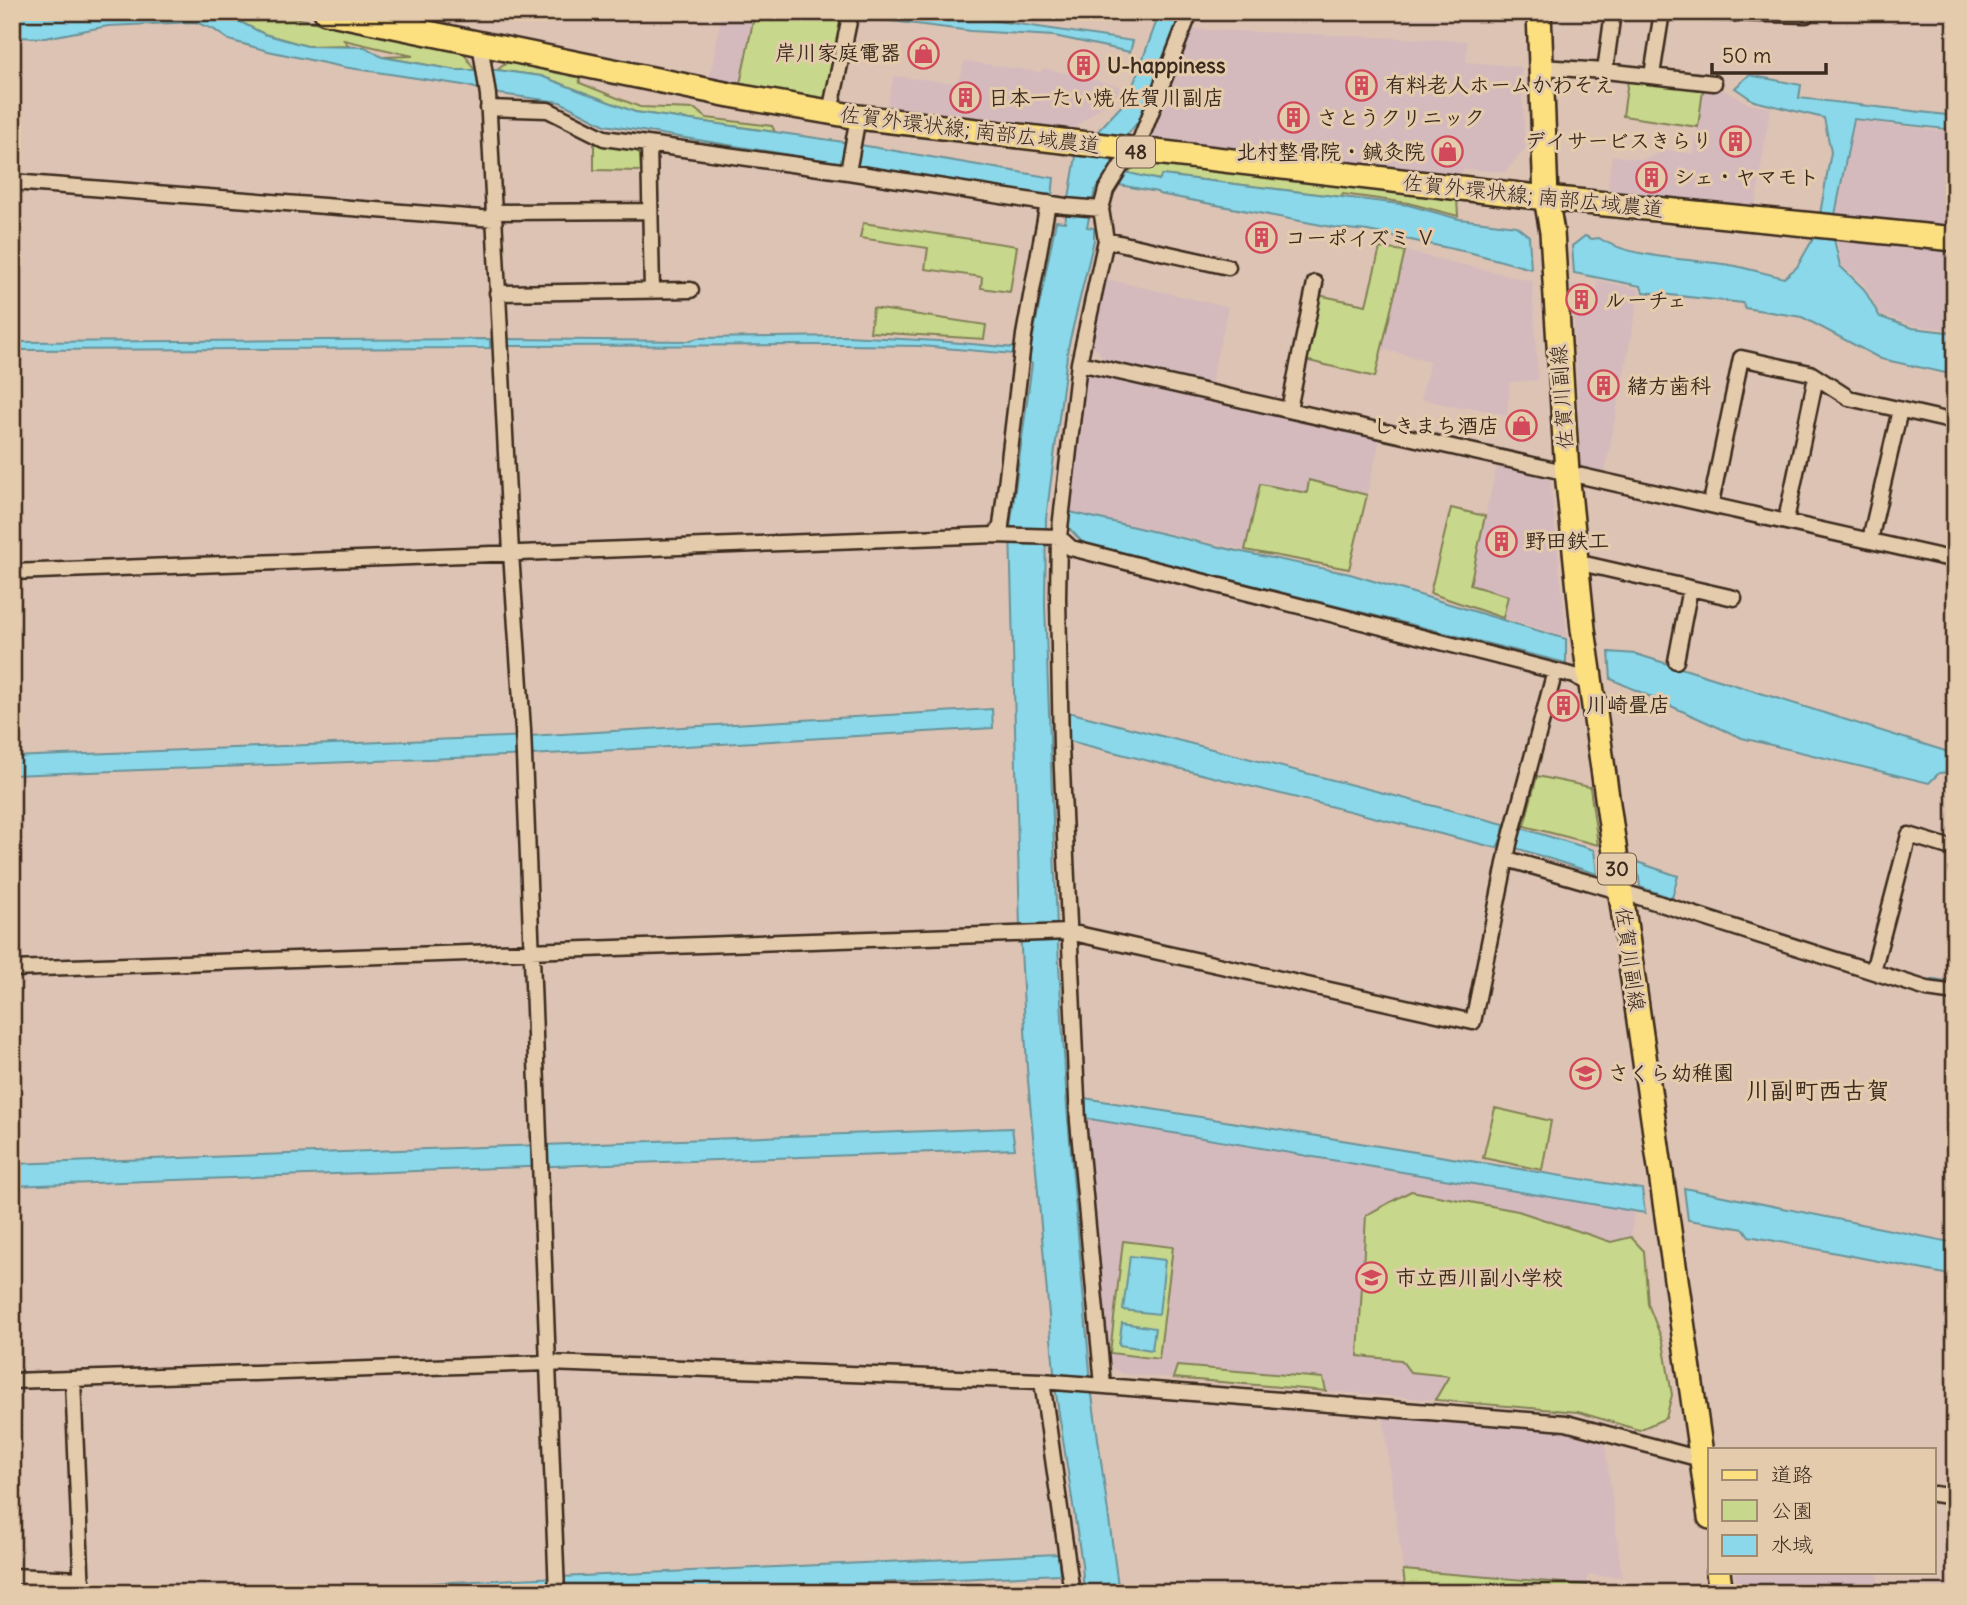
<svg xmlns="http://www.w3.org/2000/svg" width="1967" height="1605" font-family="Delius,'Klee One',sans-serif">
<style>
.built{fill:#d4babd}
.green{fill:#c7d78b;stroke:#818054;stroke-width:2}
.water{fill:#8ad8e9;stroke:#6a9298;stroke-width:2}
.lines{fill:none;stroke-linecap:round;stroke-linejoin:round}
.stream{stroke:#6a9298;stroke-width:4.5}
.street-casing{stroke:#3b2a1e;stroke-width:19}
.primary-casing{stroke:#3b2a1e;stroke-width:28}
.street{stroke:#e4cbac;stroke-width:14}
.primary{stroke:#fce080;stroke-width:23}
.labels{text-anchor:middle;stroke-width:6;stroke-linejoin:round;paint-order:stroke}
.shield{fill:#e4cbac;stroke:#6e5a49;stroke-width:2}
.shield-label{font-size:19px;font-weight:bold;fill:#3b2a1e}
.poi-label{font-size:21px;font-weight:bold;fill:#3b2a1e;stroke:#e4cbac;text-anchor:start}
.street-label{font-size:21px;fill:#3b2a1e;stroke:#e4cbac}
.quarter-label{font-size:24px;font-weight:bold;fill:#3b2a1e;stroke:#e4cbac}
</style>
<rect width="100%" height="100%" fill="#ddc3b4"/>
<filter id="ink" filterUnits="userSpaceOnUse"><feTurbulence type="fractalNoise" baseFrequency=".0143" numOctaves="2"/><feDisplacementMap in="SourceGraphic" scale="14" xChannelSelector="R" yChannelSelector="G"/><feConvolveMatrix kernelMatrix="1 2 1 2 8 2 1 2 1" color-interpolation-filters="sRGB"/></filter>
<g filter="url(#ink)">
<path class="built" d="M722,12H845L826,101L710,78Z
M1190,29L1467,41L1466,62L1521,67L1525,149L1505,172L1464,169L1459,176L1147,140Z
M964,61L1040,72L1043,68L1120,86L1117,95L1067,133L886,110L894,76L955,83L962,72Z
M1720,88L1750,104L1770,108L1755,209L1607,193L1612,155L1642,160L1667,150L1694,154L1703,90Z
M1855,120L1955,133V227L1836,215Z
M1837,239L1955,249V330L1912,325L1880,314L1864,284L1841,264Z
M1405,251L1532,281L1538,380L1510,382L1507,415L1466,406L1465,409L1421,399L1430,361L1382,349Z
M1101,278L1228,307L1210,387L1110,365L1089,341Z
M1597,280L1639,289V295L1605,471L1581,468L1572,284L1597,290Z
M1084,369L1381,435L1367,495L1309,480L1307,493L1260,485L1245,550L1067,511Z
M1498,460L1549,471L1567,637L1503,618L1507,596L1470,585Z
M1084,1118L1634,1211L1631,1237L1644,1251L1648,1304L1663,1342L1672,1395L1666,1418L1639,1430L1578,1412L1123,1374L1105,1363Z
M1383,1416L1567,1431L1605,1444L1622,1577L1588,1575L1586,1593H1406Z
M1735,1572H1879L1875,1593H1814L1736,1582Z"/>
<path class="green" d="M221,12H266L464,53L475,71L456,70L382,57L413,56L344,40L348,45L307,46L264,34Z
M755,12H796L844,20L826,101L740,84Z
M508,62L579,74L580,83L640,107L695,109L707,118L772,126L775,132L635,112L541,76L497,70Z
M1628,80L1703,90L1698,127L1623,116Z
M594,141L637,151L640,155L641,171L594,170Z
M1145,161L1457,199L1458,216L1408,203L1343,194L1341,197L1162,175L1159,180L1126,173Z
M863,223L1017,246L1010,292L981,288L982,277L925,269L928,248L860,238Z
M1380,248L1405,251L1375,377L1305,360L1318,295L1366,305Z
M873,308L986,325L984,339L870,332Z
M1309,480L1367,495L1349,569L1245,550L1260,484L1307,493Z
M1451,508L1485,516L1470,585L1508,596L1503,618L1430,593Z
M1537,776L1590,787L1598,845L1524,826Z
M1495,1108L1551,1121L1542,1170L1483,1158Z
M1411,1191L1518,1211L1611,1242L1631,1237L1644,1251L1648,1304L1663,1342L1672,1395L1666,1418L1639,1430L1578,1412L1435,1400L1449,1376L1410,1372L1401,1360L1358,1356L1366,1215Z
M1123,1241L1173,1247L1159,1359L1110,1353Z
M1177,1366L1323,1378L1326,1391L1173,1378Z
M1403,1570L1587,1585L1586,1593H1406Z"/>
<path class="water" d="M12,12L54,17L77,12H221L264,34L307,46L365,47L382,57L456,70H497L541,76L635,112L837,141L1054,178L1052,197L605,125L560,102L500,94L463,85L343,67L268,51L229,40L213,29L195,22L108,26L45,38L13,37Z
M858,12H937L1133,41L1130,52L1054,36L971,31L868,18L858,15Z
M1160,12H1181L1144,114L1125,138L1095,134L1128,99Z
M1749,75L1801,85L1799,98L1955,116V130L1854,119L1835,215L1820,214L1831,152L1824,118L1754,101L1735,88Z
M1076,156L1112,158V169L1159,180L1162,175L1408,205L1459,219L1516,226L1529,236L1531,269L1472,253L1368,231L1337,228L1159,194L1157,192L1104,182L1095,190L1087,227L1094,228V240L1068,348L1046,519L1045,605L1057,929L1067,1107L1092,1395L1119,1593H1084L1082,1564L1056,1394L1027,1069L1020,928L1010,528L1032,364L1028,361L1056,221L1065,222Z
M1585,236L1592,239L1599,238C1631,259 1697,259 1736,266C1752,270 1768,274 1784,278L1797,267L1814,237L1834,239L1840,266L1864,289L1880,317L1912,328L1955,333V375L1881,359L1802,317L1745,308L1743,303L1643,292L1641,286L1574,273L1572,246Z
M847,336L938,341L1015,348L1014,354L920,346L844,345L508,346V339L688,341L698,338Z
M490,339V348L12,350V342Z
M1070,512L1237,551L1350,574L1566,639V663L1083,543L1068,527Z
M1609,652L1636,654L1955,754V772L1939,773L1929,783L1742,738L1611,679Z
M992,709L993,728L531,755L12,775V757L528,736Z
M1068,712L1504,824L1503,835L1497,848L1069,741Z
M1521,828L1594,850L1597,874L1516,848Z
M1637,862L1678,876L1672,898L1640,887Z
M1084,1098L1642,1189L1645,1213L1084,1118Z
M1012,1128L1015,1149L12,1186V1164Z
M1684,1188L1955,1243V1276L1749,1236L1744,1229L1688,1220Z
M1130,1256L1165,1260L1159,1314L1123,1310Z
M1122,1323L1155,1328L1152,1350L1119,1345Z
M1058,1554L1060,1574L669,1593H214Z"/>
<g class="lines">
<path class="stream" d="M1933,981L1955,985"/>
<defs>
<path id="street" d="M1687,12L1806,15V12
M480,43L488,95L511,553L523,730L557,1593
M1541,67L1605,71L1714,83
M1605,71L1613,12
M1652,75L1662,12
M488,108L548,110L604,138L848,172L1065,206L1101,209
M830,112L851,12
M649,145L652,291
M848,172L858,117
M12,182L494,219
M493,212L650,211
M1106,240L1228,267
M497,293L691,290
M1079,363L1955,560
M1289,409L1315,283
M1711,503L1741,358L1810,373L1849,398L1955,422
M1786,520L1816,377
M995,535L1001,526L1024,335L1048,203
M1870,540L1900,410
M1576,562L1734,598
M12,572L995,535L1059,537L1071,548L1555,671L1575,676L1591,685
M1676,661L1690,588
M1507,859L1636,896L1927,989L1955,993
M12,969L1069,932L1473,1022L1509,844L1555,671
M1873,971L1909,835L1955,849
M73,1380L82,1593
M12,1381L548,1363L1042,1381L1566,1423L1708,1461
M1042,1381L1072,1593
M1103,1385L1078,1121L1061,748L1058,598L1059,537L1079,363L1106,240L1101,209L1106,190L1121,166L1136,151L1190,12
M1934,1494L1955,1497
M12,1576L82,1579"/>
<path id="primary" d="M326,12L730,95L858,117L1546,198L1955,239
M1539,12L1546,198L1552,232L1567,472L1583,629L1710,1517
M1718,1572L1721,1593"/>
</defs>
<use href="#street" class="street-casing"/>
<use href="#primary" class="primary-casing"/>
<use href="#street" class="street"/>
<use href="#primary" class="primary"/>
</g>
</g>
<defs>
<symbol id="shop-ring" viewBox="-11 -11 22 22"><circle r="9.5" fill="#e4cbac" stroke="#d1495b" stroke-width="1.5"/><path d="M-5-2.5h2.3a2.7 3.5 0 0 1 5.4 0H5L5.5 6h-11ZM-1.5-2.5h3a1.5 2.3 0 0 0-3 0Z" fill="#d1495b"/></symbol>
<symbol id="building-ring" viewBox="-11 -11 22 22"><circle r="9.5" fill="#e4cbac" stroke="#d1495b" stroke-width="1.5"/><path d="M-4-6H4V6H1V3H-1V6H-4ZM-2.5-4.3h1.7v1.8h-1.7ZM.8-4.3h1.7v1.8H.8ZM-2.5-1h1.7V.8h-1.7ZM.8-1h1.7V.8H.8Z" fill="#d1495b"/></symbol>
<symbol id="school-ring" viewBox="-11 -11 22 22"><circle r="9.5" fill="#e4cbac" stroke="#d1495b" stroke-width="1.5"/><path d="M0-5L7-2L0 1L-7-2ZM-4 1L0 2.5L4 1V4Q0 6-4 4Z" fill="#d1495b"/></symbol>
</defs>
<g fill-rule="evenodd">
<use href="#shop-ring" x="906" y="36" width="35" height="35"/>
<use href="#building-ring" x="1066" y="48" width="35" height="35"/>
<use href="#building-ring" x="1344" y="68" width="35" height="35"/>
<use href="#building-ring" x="948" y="80" width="35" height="35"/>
<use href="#building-ring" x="1276" y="100" width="35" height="35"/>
<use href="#building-ring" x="1718" y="124" width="35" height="35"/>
<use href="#shop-ring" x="1430" y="134" width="35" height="35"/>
<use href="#building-ring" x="1634" y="160" width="35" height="35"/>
<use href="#building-ring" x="1244" y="220" width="35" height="35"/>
<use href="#building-ring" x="1564" y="282" width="35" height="35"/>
<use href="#building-ring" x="1586" y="368" width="35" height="35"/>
<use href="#shop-ring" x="1504" y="408" width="35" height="35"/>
<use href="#building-ring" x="1484" y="524" width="35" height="35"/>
<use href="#building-ring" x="1546" y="688" width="35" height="35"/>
<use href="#school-ring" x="1568" y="1056" width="35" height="35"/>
<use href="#school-ring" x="1354" y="1260" width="35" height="35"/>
</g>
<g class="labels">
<g class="shield">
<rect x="1117" y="136.5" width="38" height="31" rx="5"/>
<rect x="1598" y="853.5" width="38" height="31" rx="5"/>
</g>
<g class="shield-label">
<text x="1136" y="159">48</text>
<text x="1617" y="876">30</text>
</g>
<g class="poi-label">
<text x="901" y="60" text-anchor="end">岸川家庭電器</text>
<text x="1107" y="73">U-happiness</text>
<text x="1385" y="92">有料老人ホームかわそえ</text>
<text x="988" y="105">日本一たい焼 佐賀川副店</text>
<text x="1317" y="125">さとうクリニック</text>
<text x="1713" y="148" text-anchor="end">デイサービスきらり</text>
<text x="1425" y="159" text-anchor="end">北村整骨院・鍼灸院</text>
<text x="1674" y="184">シェ・ヤマモト</text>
<text x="1285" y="245">コーポイズミ Ⅴ</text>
<text x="1605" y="307">ルーチェ</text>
<text x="1627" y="393">緒方歯科</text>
<text x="1499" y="433" text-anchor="end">しきまち酒店</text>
<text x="1525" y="548">野田鉄工</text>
<text x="1586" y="712">川崎畳店</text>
<text x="1608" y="1080">さくら幼稚園</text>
<text x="1395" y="1285">市立西川副小学校</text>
</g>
<g class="street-label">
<text transform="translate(970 130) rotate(7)" y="7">佐賀外環状線; 南部広域農道</text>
<text transform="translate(1533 196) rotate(6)" y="7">佐賀外環状線; 南部広域農道</text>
<text transform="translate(1562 397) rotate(-94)" y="7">佐賀川副線</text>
<text transform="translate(1630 959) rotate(82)" y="7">佐賀川副線</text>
</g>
<g class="quarter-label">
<text x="1818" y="1099">川副町西古賀</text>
</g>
</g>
<rect width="1967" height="1605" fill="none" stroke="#e4cbac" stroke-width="42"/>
<rect x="21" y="21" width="1925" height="1563" fill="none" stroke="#3b2a1e" stroke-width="2.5" filter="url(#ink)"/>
<rect x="1708" y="1448" width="228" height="126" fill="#e4cbac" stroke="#a08b73" stroke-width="2"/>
<rect x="1722" y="1470" width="35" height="10" fill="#fce080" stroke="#a08b73" stroke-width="2"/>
<text x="1771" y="1482" font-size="21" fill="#3b2a1e">道路</text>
<rect x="1722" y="1500" width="35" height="21" fill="#c7d78b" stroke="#a08b73" stroke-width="2"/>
<text x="1771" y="1518" font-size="21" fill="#3b2a1e">公園</text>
<rect x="1722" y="1535" width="35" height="21" fill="#8ad8e9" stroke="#a08b73" stroke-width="2"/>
<text x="1771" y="1552" font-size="21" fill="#3b2a1e">水域</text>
<path d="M1712 63v10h114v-10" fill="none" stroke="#3b2a1e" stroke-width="3.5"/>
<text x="1722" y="63" font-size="21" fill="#3b2a1e" stroke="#e4cbac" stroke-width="5" paint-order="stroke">50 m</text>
</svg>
